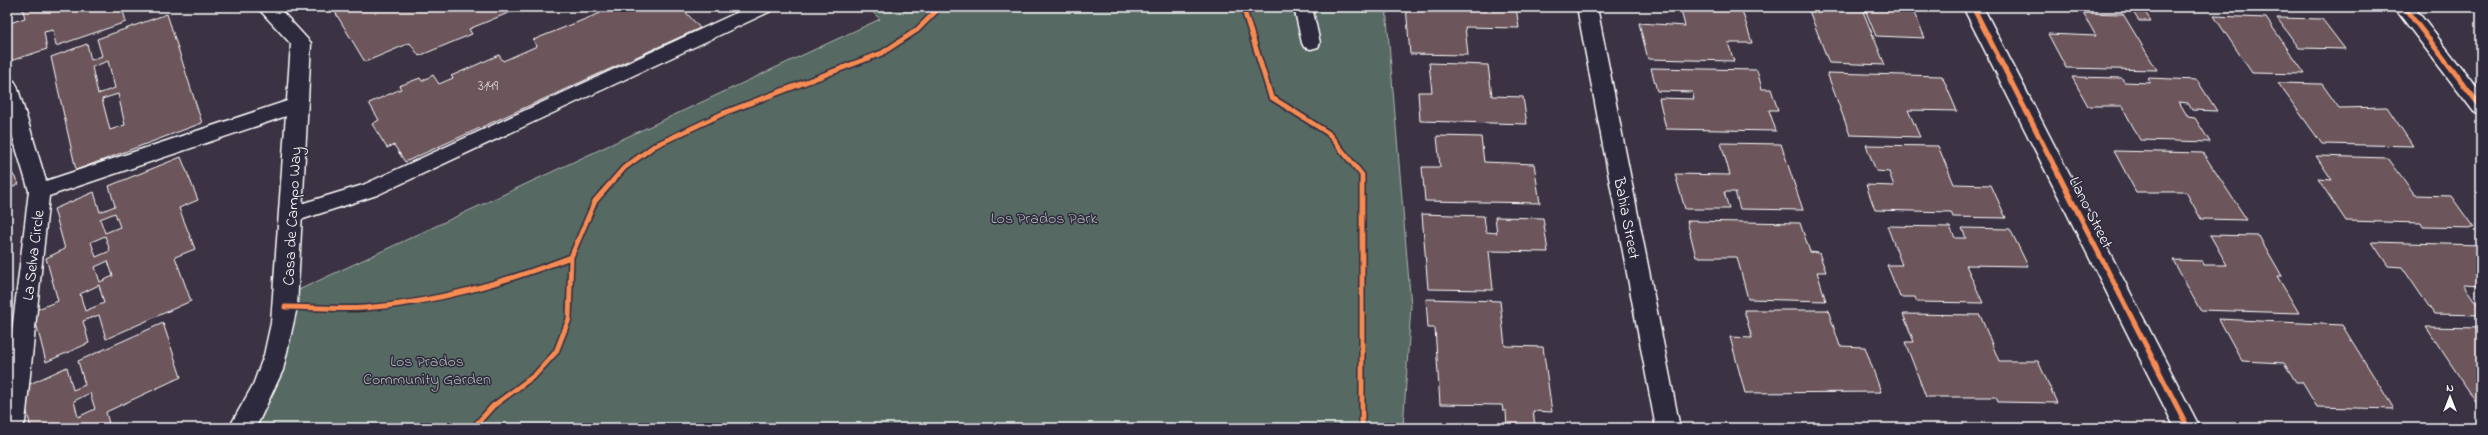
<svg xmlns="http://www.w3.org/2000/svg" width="2488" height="435" font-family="'Indie Flower',sans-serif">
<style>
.green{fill:#576a64;stroke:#abb4b2}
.building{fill:#6c565c;stroke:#fff;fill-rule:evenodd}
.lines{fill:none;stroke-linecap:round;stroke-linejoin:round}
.service-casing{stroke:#fff;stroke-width:3}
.minor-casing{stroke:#fff;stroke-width:3}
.service{fill:#2f2a3d;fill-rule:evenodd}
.minor{fill:#2f2a3d;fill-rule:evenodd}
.cycleway-casing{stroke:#2f2a3d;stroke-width:8}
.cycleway{stroke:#f68b52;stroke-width:5}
.labels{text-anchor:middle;stroke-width:3;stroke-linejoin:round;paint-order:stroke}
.number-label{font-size:14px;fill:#dad5d6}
.street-label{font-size:16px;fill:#fff;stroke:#2f2a3d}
.park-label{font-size:16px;fill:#abb4b2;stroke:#2f2a3d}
</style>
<rect width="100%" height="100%" fill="#3b3343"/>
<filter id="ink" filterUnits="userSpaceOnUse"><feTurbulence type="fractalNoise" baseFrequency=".025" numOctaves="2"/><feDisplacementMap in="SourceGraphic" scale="8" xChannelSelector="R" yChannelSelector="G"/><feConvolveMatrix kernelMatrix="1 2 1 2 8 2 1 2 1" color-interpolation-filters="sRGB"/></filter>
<g filter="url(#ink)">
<path class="green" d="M867,7H1386L1411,306L1403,428H251L290,294L880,19Z"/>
<path class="building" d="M7,7H20L8,11L10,23L25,18L22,7H122L126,22L56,46L53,30L44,32L47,49L7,62Z
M332,7H510L513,11L469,29L472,34L419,56L410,43L365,62Z
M605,7H685L682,8L700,28L405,162L394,145L387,148L372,124L379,120L369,103L401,89L399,86L420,78L422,81L433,75L439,84L453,78L451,76L499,55L503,61L537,46L533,40L608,10Z
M1406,7H1516L1519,28L1465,27L1468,55L1410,54Z
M1680,7H1741L1752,43H1728L1734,61L1648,59L1639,23L1685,26Z
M1864,7L1912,8L1925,38L1876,36Z
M2211,7H2276L2212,8Z
M1808,8L1862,9L1885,65L1829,63Z
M2133,12H2145L2151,21H2139Z
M2083,13L2123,14L2157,70L2066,68L2048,34L2096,36Z
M167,14L202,123L76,170L51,57L87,44L91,60L102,56L97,39ZM108,61L115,88L98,94L92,67ZM118,94L125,125L110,130L102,99Z
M2214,16L2266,18L2305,74L2252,73Z
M2277,18L2322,19L2345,49L2299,48Z
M1429,63L1488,65L1492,96L1523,97L1527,124L1420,121L1418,92H1432Z
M1651,68L1757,70L1762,89H1771L1778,110H1769L1776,131L1666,129L1659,98L1694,99L1692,92L1657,91Z
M1827,73L1942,76L1957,111L1908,110L1920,137L1850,135Z
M2072,77L2122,78L2124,82L2150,83L2148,78L2197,80L2217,111L2192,110L2188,103L2179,102L2188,117L2195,118L2210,142L2140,140L2122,106H2088Z
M2278,83L2322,84L2339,108L2387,107L2413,146L2322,144Z
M1437,136L1481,137L1484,162L1534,164L1540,203L1425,201L1422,167H1440Z
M1721,143L1781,144L1803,210L1740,209L1735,192H1724L1729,209H1685L1675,174L1730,175Z
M1866,145L1938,146L1954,184L1991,185L2006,218L1953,217L1951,212L1875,210L1866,185L1894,186L1889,172L1876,171Z
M2114,151L2203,153L2247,220L2201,219L2186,192H2136Z
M2316,156L2388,158L2415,195L2451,196L2474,228L2423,227L2421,223L2346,221L2318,179L2332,180Z
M181,157L198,200L179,208L195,249L175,257L191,301L106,339L99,315L83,321L89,343L46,362L33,311L58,301L46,258L65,249L54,209L94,192L100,212L115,206L109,186ZM115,213L120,227L105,233L100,219ZM105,236L110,251L96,257L91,242ZM108,261L113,276L100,282L95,267ZM99,285L104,303L85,311L80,294Z
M7,165L19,184L7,190Z
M1422,214L1484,216L1486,232L1497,233L1495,217L1543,218L1548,252L1489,251L1493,290L1428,289Z
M1687,221L1800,223L1810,252L1819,253L1826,272H1817L1826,301L1748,299L1737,257H1696Z
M1887,226L1950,227L1955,238H1966L1962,228L2010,229L2028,266L1966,265L1983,303L1917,302L1915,297H1900L1887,265H1902Z
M2210,235L2259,236L2282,276H2277L2299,313L2200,310L2173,260L2202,261L2204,265H2227Z
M2372,242L2481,245V285L2463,284L2481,310V315L2434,314L2402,267L2388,266Z
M1426,299L1500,301L1505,346L1543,347L1552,412L1533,411L1535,426H1507L1506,411H1503L1502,405L1440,404L1435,328H1428Z
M1744,310H1828L1840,346L1865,347L1881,392L1745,393L1730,337L1752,338Z
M1903,314L1980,315L1999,361H2038L2057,403L1998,402L1996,397H1926L1905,342H1914Z
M2219,319L2342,325L2394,409L2317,407L2302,382H2296L2284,363L2242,361Z
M163,323L181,377L106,412L110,428H31L21,388L67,367L73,390L85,385L78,361ZM90,393L95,409L78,417L74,401Z
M2426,327L2481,328V409Z"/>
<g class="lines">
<defs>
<path id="service" d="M749,7H774L771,11L377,195L291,223L284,221L281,215L284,209L363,185Z
M1294,7H1312L1320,43L1318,47L1311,49L1304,47L1302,43Z
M7,79L14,81L17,86L46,181L290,100L297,98L304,100L307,105L304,110L49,196L25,422L22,428H7V373L29,191L7,118Z"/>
<path id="minor" d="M257,7H278L311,43L297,307L283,370L259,421L255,428H229L253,385L264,355L271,323L291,44Z
M1577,7H1597L1680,428H1656Z
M1963,7H1983L2200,428H2175Z
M2394,7H2414L2481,93V114L2474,112Z"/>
</defs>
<use href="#service" class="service-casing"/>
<use href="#minor" class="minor-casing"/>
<use href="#service" class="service"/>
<use href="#minor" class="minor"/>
<defs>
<path id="cycleway" d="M1243,7L1271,97L1328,133L1362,175V428
M1973,7L2188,428
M2404,7L2481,107
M285,307C311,307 338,310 364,308C436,303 505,282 571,257
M473,428L493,406L535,375L556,352L569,319L571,257L595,201L624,168L654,146L724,113L882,53L917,30L940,7"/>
</defs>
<use href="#cycleway" class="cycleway-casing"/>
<use href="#cycleway" class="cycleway"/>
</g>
</g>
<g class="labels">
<g class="number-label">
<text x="488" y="90">3149</text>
</g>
<g class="street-label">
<text transform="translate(2092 212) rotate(63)" y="6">Llano Street</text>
<text transform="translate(291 216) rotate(-87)" y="6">Casa de Campo Way</text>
<text transform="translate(1628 218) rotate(79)" y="6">Bahia Street</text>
<text transform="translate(32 255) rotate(-83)" y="6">La Selva Circle</text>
</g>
<g class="park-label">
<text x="1044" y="223">Los Prados Park</text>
<text x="427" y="366">Los Prados<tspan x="427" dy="18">Community Garden</tspan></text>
</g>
</g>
<rect width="2488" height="435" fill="none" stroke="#2f2a3d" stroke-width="24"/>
<rect x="12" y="12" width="2464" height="411" fill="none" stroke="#fff" stroke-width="1.5" filter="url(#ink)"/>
<g transform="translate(2450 397)" stroke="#2f2a3d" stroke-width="3" paint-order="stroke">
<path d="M0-3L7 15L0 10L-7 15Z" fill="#ffffff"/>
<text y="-6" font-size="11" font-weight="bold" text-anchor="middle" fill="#ffffff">N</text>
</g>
</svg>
